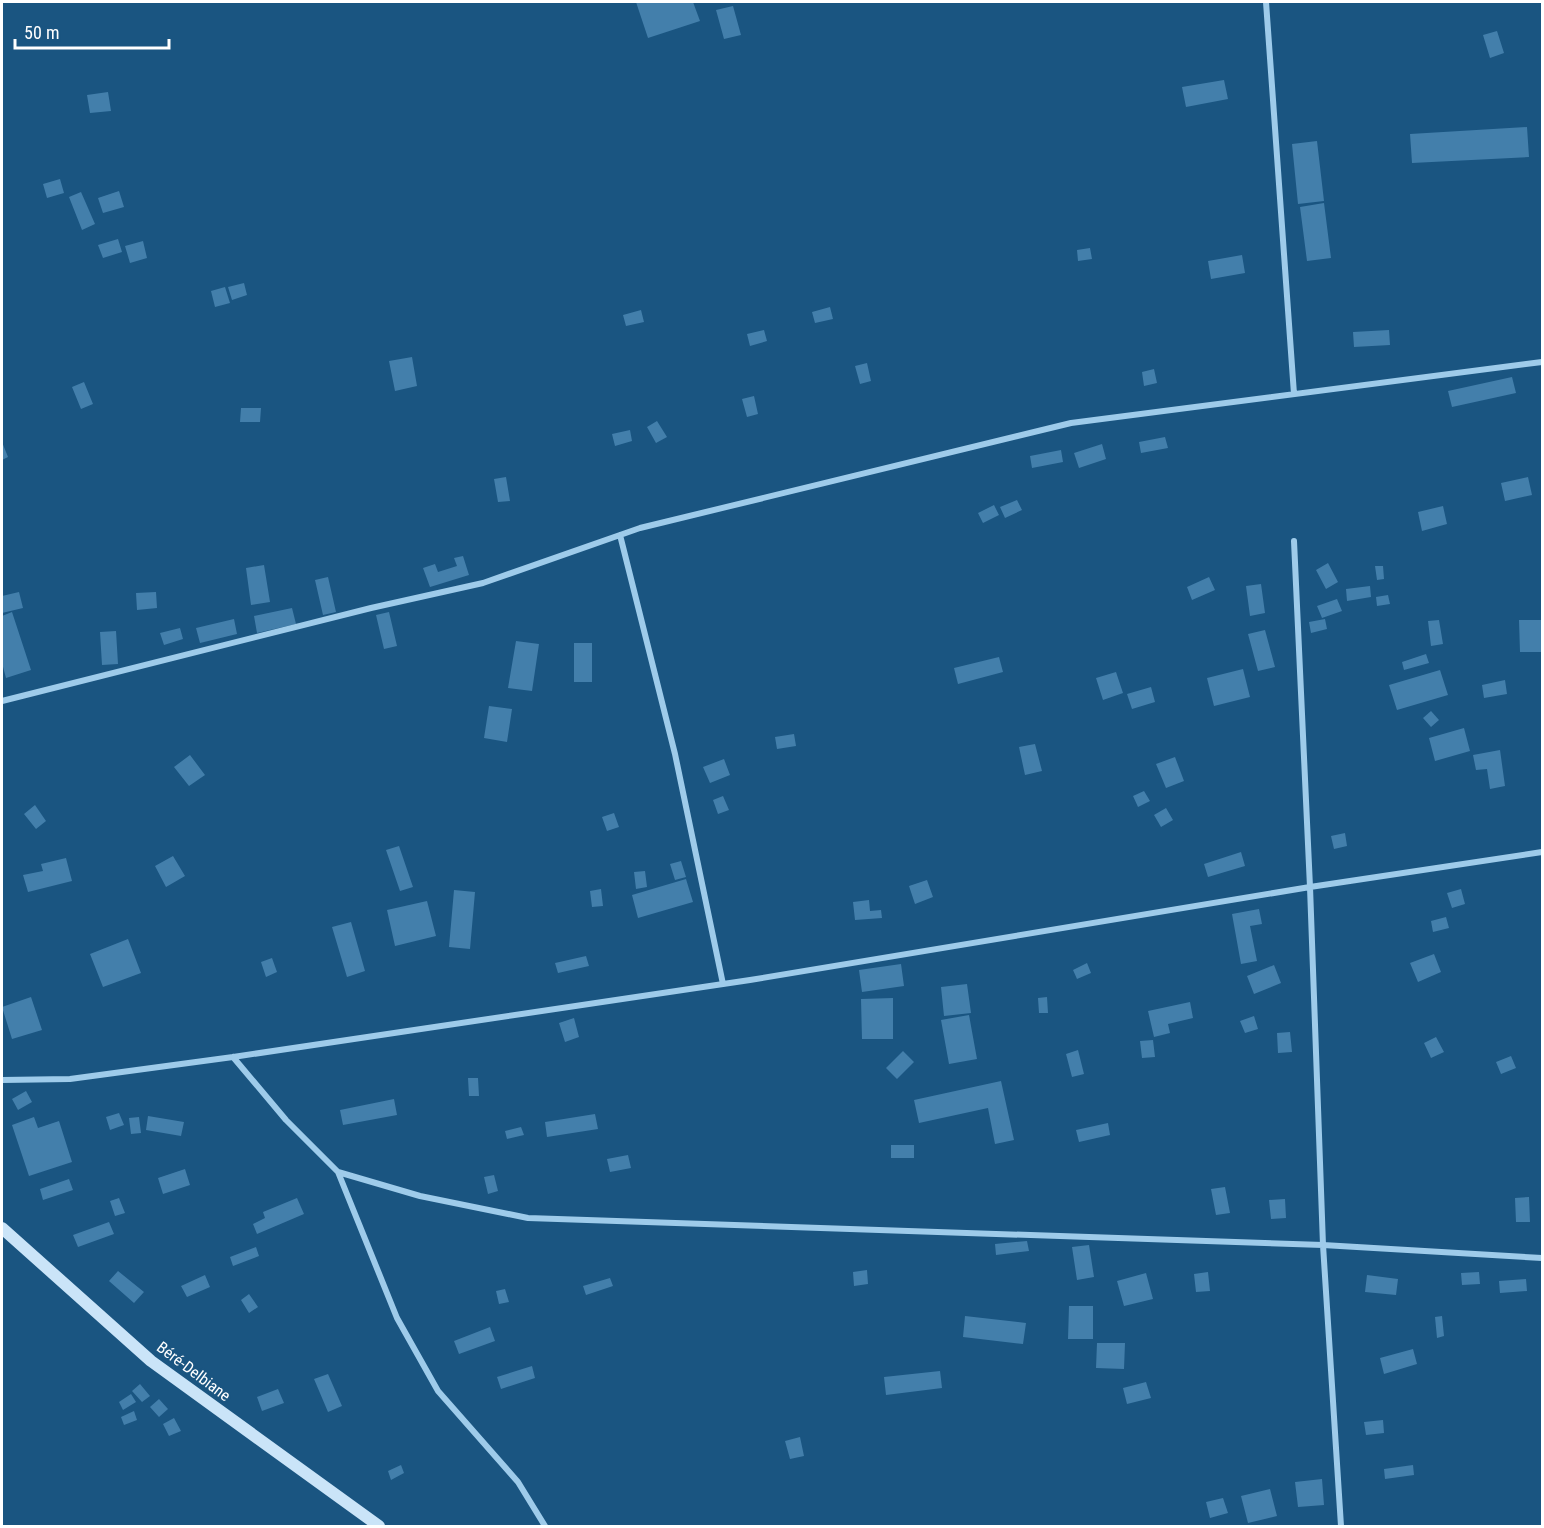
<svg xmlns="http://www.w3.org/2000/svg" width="1544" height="1528" font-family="'Roboto Condensed',sans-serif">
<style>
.building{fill:#437fab}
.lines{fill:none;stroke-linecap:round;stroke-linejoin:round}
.street{stroke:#9ecbea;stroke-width:6}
.secondary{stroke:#cae4f8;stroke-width:12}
.labels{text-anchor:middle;stroke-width:4.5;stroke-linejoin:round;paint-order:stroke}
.street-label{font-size:16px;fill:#fff;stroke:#1a5581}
</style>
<rect width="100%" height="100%" fill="#1a5581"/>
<path class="building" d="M636,2H693L700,21L648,38Z
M733,6L741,35L724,39L716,10Z
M1497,31L1504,53L1490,58L1483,35Z
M1224,80L1228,99L1186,107L1182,87Z
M108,92L111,111L90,113L87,95Z
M1527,127L1529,157L1412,163L1410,134Z
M1317,141L1324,201L1298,204L1292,144Z
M60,179L64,193L47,198L43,184Z
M119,191L124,207L103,213L98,198Z
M81,192L95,224L82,230L69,197Z
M1324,203L1331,258L1307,261L1300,207Z
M118,239L122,252L103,258L98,245Z
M143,241L147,258L130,263L125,246Z
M1090,248L1092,259L1078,261L1077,250Z
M1242,255L1245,273L1211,279L1208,261Z
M244,283L247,295L232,300L228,287Z
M225,287L230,303L215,307L211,291Z
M830,307L833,319L815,323L812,312Z
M641,310L644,322L626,326L623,315Z
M764,330L767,341L750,346L747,334Z
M1389,330L1390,345L1354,347L1353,332Z
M412,357L417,386L395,391L389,361Z
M867,363L871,381L860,384L855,366Z
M1154,369L1157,383L1144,386L1142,372Z
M1512,377L1516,393L1452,407L1448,391Z
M84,382L93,404L81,409L72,387Z
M754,396L758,414L747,417L742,399Z
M241,408H261L260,422H240Z
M657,421L667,437L656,443L647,427Z
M630,430L632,441L615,446L612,434Z
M1165,437L1168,448L1141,453L1139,442Z
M2,442L8,457L2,460Z
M1102,444L1106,459L1079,468L1074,453Z
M1061,450L1063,462L1032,468L1030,456Z
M506,477L510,501L498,502L494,479Z
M1528,477L1532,495L1505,501L1501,483Z
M1017,500L1022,510L1005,518L1000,507Z
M994,505L999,515L983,523L978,513Z
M1443,506L1447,524L1422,531L1418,512Z
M463,556L469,575L430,587L423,568L435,564L438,572L457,566L454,558Z
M1328,563L1338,582L1326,589L1316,570Z
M264,565L270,602L251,605L246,568Z
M1375,566H1383L1384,579L1377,580Z
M328,577L336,612L323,615L315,580Z
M1209,577L1215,590L1192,600L1187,587Z
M1261,584L1265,613L1250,616L1246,586Z
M1370,586L1371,597L1347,601L1346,589Z
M19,592L23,608L2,613V596Z
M156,592L157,608L137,610L136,593Z
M1388,595L1390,604L1377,606L1376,597Z
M1337,599L1342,611L1322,618L1317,606Z
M292,608L296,624L257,633L254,616Z
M12,612L31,670L6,678L2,663V616Z
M389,612L397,646L384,649L376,615Z
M234,619L237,634L200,643L196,628Z
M1325,619L1327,629L1311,633L1309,622Z
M1439,620L1443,644L1431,646L1428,621Z
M1519,620H1542V652H1520Z
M180,628L183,639L164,645L160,633Z
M1265,630L1275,667L1258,671L1248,634Z
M116,631L118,664L102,665L100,632Z
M516,641L539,644L532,691L508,688Z
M574,643H592V682H574Z
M1426,654L1429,663L1404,670L1402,662Z
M999,657L1003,672L958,684L954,668Z
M1243,669L1250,697L1214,706L1207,678Z
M1440,670L1448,695L1397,710L1389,685Z
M1116,672L1123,693L1103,700L1096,678Z
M1505,680L1507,694L1484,698L1482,685Z
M1151,687L1155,702L1132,709L1127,694Z
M489,706L512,709L507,742L484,738Z
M1431,711L1439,720L1431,727L1423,718Z
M1464,728L1470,751L1435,761L1429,738Z
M794,734L796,746L777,749L775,737Z
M1035,744L1042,771L1025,775L1019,747Z
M1500,750L1505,786L1490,789L1487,769L1476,770L1473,755Z
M190,755L205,775L189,786L174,767Z
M1175,757L1184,781L1166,788L1156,764Z
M724,759L730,775L710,783L703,767Z
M1144,791L1150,801L1138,807L1133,796Z
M723,796L729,810L718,814L713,800Z
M35,805L46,821L36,829L24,814Z
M1166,808L1173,820L1161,827L1154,815Z
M614,813L619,827L607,831L602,817Z
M1345,833L1347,846L1334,849L1331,836Z
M399,846L413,887L400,891L386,850Z
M1241,852L1245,866L1208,877L1204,864Z
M173,856L185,876L166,887L155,866Z
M66,858L72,881L28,892L23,875L43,871L41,864Z
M681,861L686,877L675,880L670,864Z
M645,871L647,887L636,889L634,872Z
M686,879L693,902L638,918L632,895Z
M927,880L933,897L915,904L909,886Z
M601,889L603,906L592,907L590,891Z
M1461,889L1465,904L1452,908L1447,893Z
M454,890L475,892L470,949L449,947Z
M869,900L870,911L881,910L882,918L855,920L853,902Z
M427,901L436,936L395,946L387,910Z
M1259,909L1262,924L1250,926L1257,961L1241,964L1232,914Z
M1446,917L1449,928L1433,932L1431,921Z
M351,922L365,971L347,977L332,927Z
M128,939L141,973L103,987L90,954Z
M1434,954L1441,972L1418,982L1410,963Z
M586,956L589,966L558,973L555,963Z
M272,958L277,972L266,977L261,962Z
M1087,963L1091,973L1077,979L1073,970Z
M901,964L904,986L862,992L859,970Z
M1274,965L1281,983L1254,994L1247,976Z
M967,984L971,1013L944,1016L941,987Z
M31,997L42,1030L12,1039L2,1007Z
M1047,997L1048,1013H1039L1038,998Z
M893,998V1039H862L861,999Z
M1190,1002L1193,1018L1168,1024L1170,1033L1154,1037L1148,1011Z
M969,1015L977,1059L949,1064L941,1020Z
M1254,1016L1258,1029L1245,1033L1240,1021Z
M574,1018L579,1037L565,1042L559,1023Z
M1290,1032L1292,1052L1278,1053L1277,1033Z
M1436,1037L1444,1052L1431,1058L1424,1043Z
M1153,1040L1155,1057L1142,1058L1140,1041Z
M1078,1050L1084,1074L1072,1077L1066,1054Z
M903,1051L914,1062L897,1079L886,1068Z
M1511,1056L1516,1068L1501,1074L1496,1062Z
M468,1078H478L479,1096H469Z
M1001,1081L1014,1140L995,1144L988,1108L919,1123L914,1100Z
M26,1091L32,1102L18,1110L12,1099Z
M394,1099L397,1115L343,1125L340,1110Z
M119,1113L124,1125L110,1130L106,1117Z
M595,1114L598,1129L547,1137L545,1122Z
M148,1116L184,1122L181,1136L146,1130Z
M34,1117L38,1128L59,1121L72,1162L29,1176L12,1125Z
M139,1117L141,1133L131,1134L129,1118Z
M1108,1123L1110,1135L1079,1142L1076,1130Z
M521,1127L524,1135L507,1139L505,1131Z
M891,1145H914V1158H891Z
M628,1155L631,1168L610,1172L607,1159Z
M185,1169L190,1185L163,1194L158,1178Z
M494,1175L498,1191L488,1194L484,1177Z
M69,1179L73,1190L43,1200L40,1189Z
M1225,1187L1230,1213L1216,1215L1211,1189Z
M1529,1197L1530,1222H1516L1515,1198Z
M119,1198L125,1213L115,1216L110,1201Z
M297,1198L304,1214L257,1234L253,1224L265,1218L263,1212Z
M1285,1199L1286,1218L1271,1219L1269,1200Z
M109,1222L114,1234L78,1247L73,1235Z
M1027,1241L1029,1251L996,1255L995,1244Z
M1089,1245L1094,1277L1077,1280L1072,1247Z
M256,1247L259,1256L233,1266L230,1257Z
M867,1270L868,1284L854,1286L853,1272Z
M118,1271L144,1292L134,1303L109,1281Z
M1208,1272L1210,1291L1196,1292L1194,1274Z
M1479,1272L1480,1284L1462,1285L1461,1273Z
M1146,1273L1153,1299L1124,1306L1117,1281Z
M205,1275L210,1287L187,1297L181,1286Z
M1367,1275L1398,1279L1396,1295L1365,1292Z
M610,1278L613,1286L586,1295L583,1286Z
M1526,1279L1527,1291L1500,1293L1499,1281Z
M505,1289L509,1302L499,1304L496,1291Z
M249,1294L258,1307L249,1313L241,1300Z
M1069,1306H1093V1339H1068Z
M965,1316L1026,1323L1023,1344L963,1337Z
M1442,1316L1444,1336L1437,1338L1435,1317Z
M490,1327L495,1341L459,1354L454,1341Z
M1097,1343H1125L1124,1369L1096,1368Z
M1413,1349L1417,1364L1384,1374L1380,1358Z
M532,1366L535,1378L501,1389L497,1377Z
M940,1371L942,1388L886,1395L884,1377Z
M328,1374L342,1406L328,1412L314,1379Z
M1146,1382L1151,1398L1127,1404L1123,1388Z
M140,1384L150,1396L142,1402L132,1391Z
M278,1389L284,1403L262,1411L257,1397Z
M131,1394L136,1402L123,1410L119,1402Z
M159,1399L168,1409L159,1417L150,1407Z
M134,1411L137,1420L124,1425L121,1417Z
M174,1418L181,1431L169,1436L163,1424Z
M1383,1420L1384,1433L1366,1435L1364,1422Z
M800,1437L804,1456L790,1459L785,1441Z
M401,1465L404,1473L391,1480L388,1471Z
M1413,1465L1414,1475L1385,1479L1384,1469Z
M1322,1479L1324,1505L1298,1507L1295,1482Z
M1270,1489L1277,1516L1248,1523L1241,1496Z
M1223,1498L1228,1513L1210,1518L1206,1502Z"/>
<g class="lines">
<path class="street" d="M1266,2L1294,394
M620,535L675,754L723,984
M1294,541L1310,887L1323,1245L1341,1526
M2,701L371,608L483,583L640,528L1071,423L1542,362
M233,1057L286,1120L338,1172L420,1196L528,1218L1323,1245L1542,1258
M2,1080L70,1079L233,1057L750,980L1310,887L1542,852
M338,1172L397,1318L438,1391L518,1482L545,1526"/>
<path class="secondary" d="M2,1228L151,1361L379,1526"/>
</g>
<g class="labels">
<g class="street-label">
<text transform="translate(194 1371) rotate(37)" y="6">Béré-Delbiane</text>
</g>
</g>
<rect width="1544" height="1528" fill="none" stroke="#ffffff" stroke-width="6"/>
<path d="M15 39v9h154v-9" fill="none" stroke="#ffffff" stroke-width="3"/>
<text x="24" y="39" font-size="18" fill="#ffffff" stroke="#1a5581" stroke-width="4.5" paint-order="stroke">50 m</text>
</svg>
